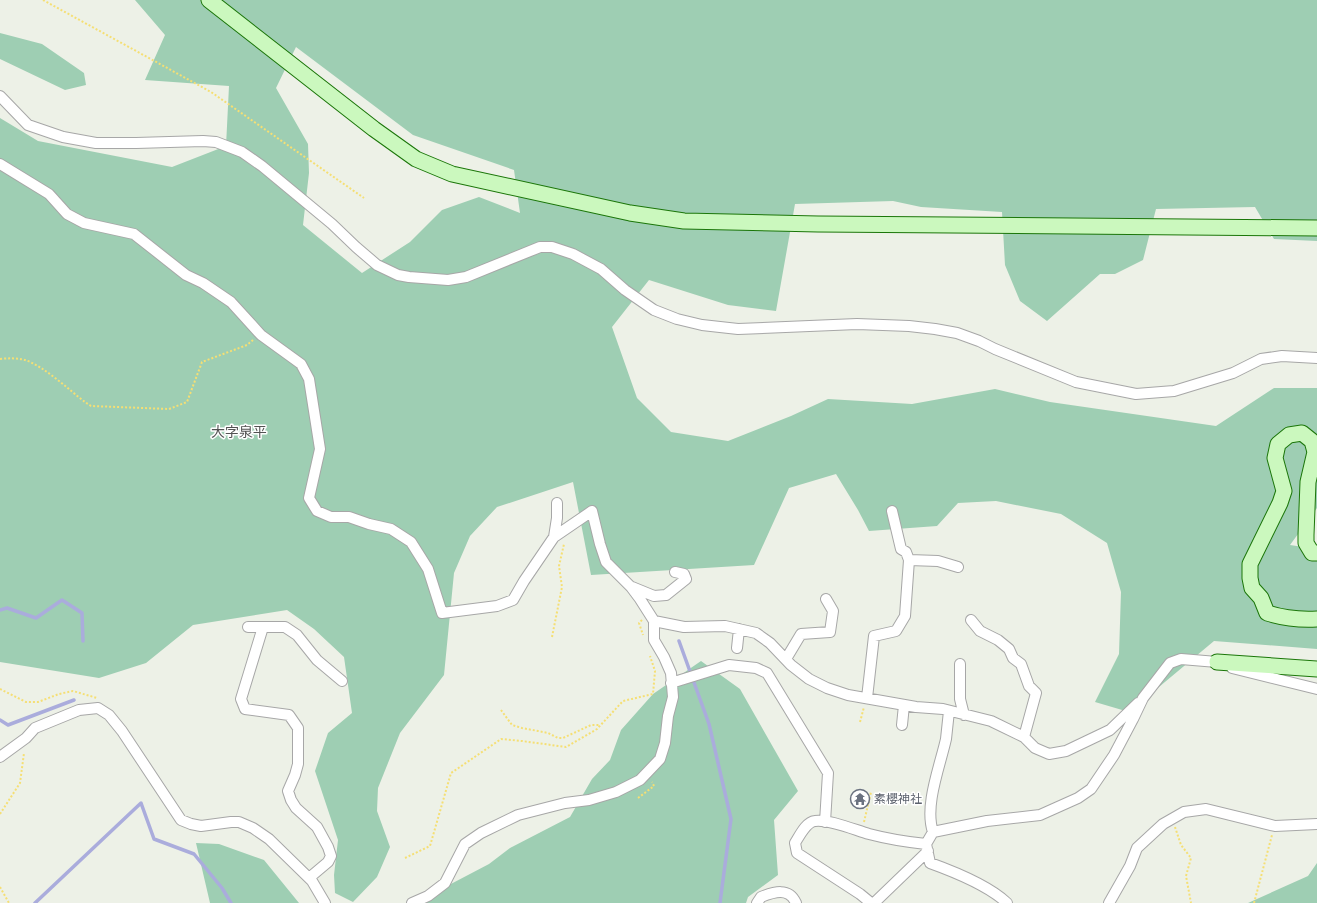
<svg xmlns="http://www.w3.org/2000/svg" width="1317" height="903" font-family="'Archivo Narrow','Noto Sans JP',sans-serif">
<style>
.forest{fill:#9eceb3;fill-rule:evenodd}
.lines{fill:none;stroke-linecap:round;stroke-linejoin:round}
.stream{stroke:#aaacdc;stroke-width:3.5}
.street-casing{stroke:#a7a7a7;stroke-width:12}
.secondary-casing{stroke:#1b7609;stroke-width:17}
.path{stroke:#f5df74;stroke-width:2;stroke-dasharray:2 2;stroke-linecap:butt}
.street{stroke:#fff;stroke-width:10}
.secondary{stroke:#cbf8be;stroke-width:15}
.labels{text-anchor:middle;stroke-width:3;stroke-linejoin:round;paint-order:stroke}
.worship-label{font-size:12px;fill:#5b616d;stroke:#fff;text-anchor:start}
.quarter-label{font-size:14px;fill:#535353;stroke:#fff}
</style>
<rect width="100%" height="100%" fill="#edf1e7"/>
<path class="forest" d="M135,0H1317V241L1274,239L1255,207L1156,209L1143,260L1115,274H1100L1047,321L1020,301L1005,265L1002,212L921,207L893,201L795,204L776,311L728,305L649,280L612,327L637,398L671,432L728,441L791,416L828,399L912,404L995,389L1050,402L1216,426L1274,388H1317V508L1290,545L1317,549V649L1214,641L1129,712L1095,702L1119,654L1121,592L1107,543L1061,514L996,501L958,503L937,526L869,531L858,510L836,474L789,488L754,565L591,575L573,482L497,507L470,536L454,573L444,675L400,733L378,788L377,811L390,847L377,877L353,902L335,893L334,875L338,840L315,771L328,733L352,713L344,657L314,629L287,610L193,625L146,663L99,678L0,662V118L38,141L172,167L226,146L229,86L145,80L165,35ZM296,47L413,135L514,170L520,213L479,197L442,210L410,242L362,273L303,225L309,173L308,144L276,88Z
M0,33L42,44L84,73L86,85L65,90L0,59Z
M701,661L740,689L798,791L774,820L778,875L748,897L746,903H424L428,896L489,864L510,848L570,817L592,779L610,760L621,730L653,694Z
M196,843L219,844L264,860L299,903H210Z
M1317,863V903H1248L1308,876Z"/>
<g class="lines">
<path class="stream" d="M0,610L7,608L36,618L62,600L82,613L83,641
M679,641L709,724L731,819L720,903
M0,720L8,725L74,700
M35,903L141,803L154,839L194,854L222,888L231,903"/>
<defs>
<path id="street" d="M0,96L28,125L63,137L96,143H136L203,141L216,142L242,152L262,166L332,224L356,247L377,265L398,275L409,277L448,280L466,277L540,247H552L573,254L601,269L625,290L654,310L677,319L702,325L738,329L857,324L909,326L935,329L957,333L979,341L995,349L1076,382L1136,394L1174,391L1233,373L1261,359L1282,356L1317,358
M0,164L49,194L67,214L84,223L134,234L186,275L203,283L231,302L261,335L301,364L309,379L320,449L309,498L317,511L331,517H349L369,524L391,529L411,542L428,569L442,613L497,606L513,600L524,581L554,537L592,511L600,544L606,562L631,587L640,599L654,621V640L664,657L671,673L673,697L668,716L665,743L660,759L640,780L616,792L589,800L565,803L518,815L481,833L465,844L445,883L428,896L412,903
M892,511L901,549L906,552L909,560
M554,537L557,518V503
M632,587L654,596L666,595L686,579L684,574L675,572
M971,620L980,631L998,640L1009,649L1013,658L1021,664L1029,686L1036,693L1024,737
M654,621L684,627L725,626L756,633L770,643L791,665L809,679L827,688L848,695L916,707L943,709L991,721L1024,737L1035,748L1049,754L1066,751L1110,730L1138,703
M248,627H285L297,635L317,660L342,681
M263,627L241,699L245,709L289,715L298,728V764L295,775L288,791L291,800L296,808L317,827L328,847L331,856L328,862L309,878
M737,648L739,629
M786,659L801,634L830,632L833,611L826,599
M960,664V699L964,715
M1232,668L1317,689
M671,683L729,665L756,668L767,673L828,773L825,822
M867,698L874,636L896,631L905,616L909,560L938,561L958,567
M902,725L904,705
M0,757L26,738L35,728L79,710L98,708L109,715L122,731L181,820L191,824L201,826L231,822H239L253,828L269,839L312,881L325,903
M933,832C924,806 940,766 946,739C947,730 948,721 949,711
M926,844L930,863C955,872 988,885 1007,903
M757,903L761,897C774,892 789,887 796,903
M871,903L860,894L797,853L795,843C800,835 806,822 815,821C829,819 855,830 869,834C888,839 907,842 926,844L933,832L987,821L1040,815L1078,798L1091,789L1114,755L1133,719L1143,698L1170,663L1181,659L1217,662
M874,903L928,851
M1109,903L1130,866L1137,848L1163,824L1184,812L1206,809L1275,826L1317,824"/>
<path id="secondary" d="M209,0L374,129L416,159L452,174L630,213L684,221L818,224L1317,228
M1317,553H1312L1306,543V535L1308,482L1315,452L1312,441L1302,433L1289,435L1278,444L1275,458L1284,491L1280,503L1250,564V578L1252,588L1261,598L1267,613C1283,618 1300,620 1317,619
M1217,662L1317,669"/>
</defs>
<use href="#street" class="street-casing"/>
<use href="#secondary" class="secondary-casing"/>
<path class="path" d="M43,0L211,92L364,198
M0,359C9,358 17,358 25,360C44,366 69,390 85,402L91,406L169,409L187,402L202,362L247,345L253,340
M642,620L639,623L643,635
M552,637L562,587L559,566L564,544
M0,689L26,702H38L59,694L73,691L97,698
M501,710L512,725L522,728L538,731L548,733L558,738H563L591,725H600
M860,722L864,707
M638,798L654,786L652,782
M0,814L20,783L24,753
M864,822L871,792
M1175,827L1181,845L1191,858L1186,876L1191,903
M405,858L430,846L451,773L501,739L522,741L566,747L597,729L623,701L653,694L655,671L650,656
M0,887L9,903
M1254,903L1272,835"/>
<use href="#street" class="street"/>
<use href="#secondary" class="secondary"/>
</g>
<defs>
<symbol id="temple-ring" viewBox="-11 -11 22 22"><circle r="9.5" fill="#fff" stroke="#6b7280" stroke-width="1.5"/><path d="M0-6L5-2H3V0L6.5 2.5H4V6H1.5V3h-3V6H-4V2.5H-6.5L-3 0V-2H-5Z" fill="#6b7280"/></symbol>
</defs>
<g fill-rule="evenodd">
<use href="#temple-ring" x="849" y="788" width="22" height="22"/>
</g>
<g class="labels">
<g class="worship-label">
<text x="874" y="803">素櫻神社</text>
</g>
<g class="quarter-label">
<text x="239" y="437">大字泉平</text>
</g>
</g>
</svg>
